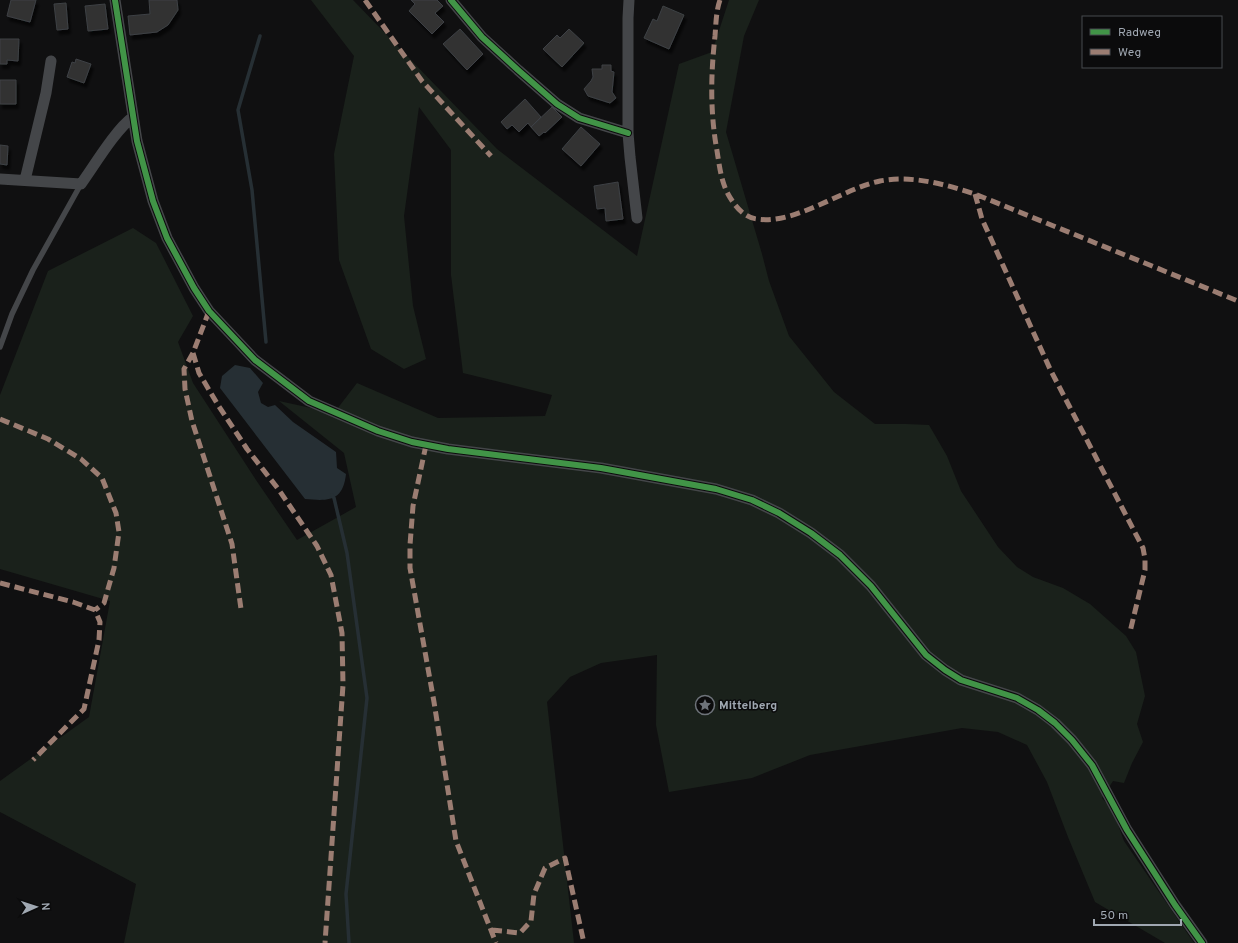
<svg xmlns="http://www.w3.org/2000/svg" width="1238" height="943" font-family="Overpass,sans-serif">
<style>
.green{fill:#1a211b}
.water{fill:#262f34}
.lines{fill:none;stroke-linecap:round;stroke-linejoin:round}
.stream{stroke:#262f34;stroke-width:3.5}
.building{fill:#303133;stroke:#3e4144;filter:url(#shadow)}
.lane{stroke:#444649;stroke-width:5.5}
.street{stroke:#444649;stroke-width:11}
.quiet{stroke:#9b7d72;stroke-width:5;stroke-dasharray:10 5;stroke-linecap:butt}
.cycleway-casing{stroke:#0b0b0c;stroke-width:8}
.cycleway{stroke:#419447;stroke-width:6}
.labels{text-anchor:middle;stroke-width:3;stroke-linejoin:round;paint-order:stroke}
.poi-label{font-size:12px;font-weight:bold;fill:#a0a8b2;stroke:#0b0b0c;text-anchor:start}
</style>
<defs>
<filter id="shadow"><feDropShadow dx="2.5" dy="4.5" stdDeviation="1" flood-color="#0009"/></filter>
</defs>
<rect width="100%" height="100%" fill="#101011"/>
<path class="green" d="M311,0H353L497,149L637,256L679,64L712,52L729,0H759L744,36L726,132L762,254L769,281L789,336L834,392L875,424H906L929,425L947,456L961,491L998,547L1017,567L1033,577L1063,588L1090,604L1126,636L1136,652L1145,696L1137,724L1143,742L1132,763L1124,783L1113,781L1102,798L1113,811L1124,841L1194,943H1165L1095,902L1068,837L1047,782L1027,745L998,732L962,728L810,755L752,778L669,792L656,725L657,655L601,663L570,677L547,702L574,943H124L136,884L0,812V781L89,717L110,601L0,569V395L48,271L133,228L156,243L193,316L178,342L193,383L256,480L297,540L356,507L344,453L279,401L334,413L357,383L438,418L545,416L552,395L463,373L451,275V150L419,107L404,216L413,306L426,359L404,369L371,349L339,260L334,154L354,56Z"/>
<path class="water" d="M235,365L250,368L263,383L258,392L261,403L268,407L275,405L293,422L336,452L337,468L346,474C343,502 328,501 305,499L220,388L222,376Z"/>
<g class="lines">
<path class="stream" d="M260,36L238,110L252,190L266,342
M332,495L334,498L347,553L367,698L346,894L349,943"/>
</g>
<path class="building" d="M11,0H36L30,22L7,16Z
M149,0H177L178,10L168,25L157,32L130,35L128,16L150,14Z
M411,0H437L443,6L435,13L444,22L432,34L409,11L415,4Z
M66,3L68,29L57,30L54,4Z
M105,4L108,29L88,31L85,6Z
M663,6L684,15L669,49L644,38L653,19L657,21Z
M460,29L483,54L467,70L443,44Z
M569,29L584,43L562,67L543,49L557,35L560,38Z
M0,39H19L18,61L7,60V64H0Z
M76,59L91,64L84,83L67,77L72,62L75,63Z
M602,65H611V71L614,72L612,92L616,98L610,103L588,96L584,89L591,81L593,77L592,69H602Z
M0,80H16V104H0Z
M525,99L541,117L531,127L528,123L519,132L512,125L507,129L501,122Z
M552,107L562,117L545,133L544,132L539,136L531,127Z
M581,127L600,144L581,166L562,149Z
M0,145L8,146L7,165L0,164Z
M618,182L623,219L606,221L605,208L597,209L594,186Z"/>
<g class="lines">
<path class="lane" d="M0,347L12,314L33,270L81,184"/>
<path class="street" d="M115,0L137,141L153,201L167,238L194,288L209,311L255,360L309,401L378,431L412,442L448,449L601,468L716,489L752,500L779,513L811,533L840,555L871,586L926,655L945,670L961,680L1017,698L1038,710L1055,723L1072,740L1092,765L1127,830L1175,905L1202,943
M451,0L482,37L518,70L557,104L579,118L628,133
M629,0L628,18V133L630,157L637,218
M0,179L81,184C94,166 116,129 133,117
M25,180L46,93L51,61"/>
<path class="quiet" d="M365,0L422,81L491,156
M720,0C716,11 716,24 715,36C711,72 710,108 716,145C719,161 720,179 728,194C734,205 744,218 757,219C795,225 842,189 880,181C912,175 944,184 975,194L1238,301
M975,194L982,219L1050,369L1143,548L1145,559V570L1130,632
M209,311L193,353L184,369L185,389L192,421L232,544L241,609
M193,353L199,373L218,405L247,449L279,490L317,546L331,575L342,633L343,685L325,943
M0,419L48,439L81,459L102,478L116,513L119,532L114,568L104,603L95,610
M426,445L413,506L410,545V568L434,702L456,841L496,943
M0,583L73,602L95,610L100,622L99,640L84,709L33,760
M492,930L520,933L531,921L534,894L545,868L565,858L584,943"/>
<defs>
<path id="cycleway" d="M115,0L137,141L153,201L167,238L194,288L209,311L255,360L309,401L378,431L412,442L448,449L601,468L716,489L752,500L779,513L811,533L840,555L871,586L926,655L945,670L961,680L1017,698L1038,710L1055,723L1072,740L1092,765L1127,830L1175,905L1202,943
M451,0L482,37L518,70L557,104L579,118L628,133"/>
</defs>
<use href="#cycleway" class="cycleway-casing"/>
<use href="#cycleway" class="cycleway"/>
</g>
<defs>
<symbol id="sight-ring" viewBox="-11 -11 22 22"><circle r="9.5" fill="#0b0b0c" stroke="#6e737a" stroke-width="1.5"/><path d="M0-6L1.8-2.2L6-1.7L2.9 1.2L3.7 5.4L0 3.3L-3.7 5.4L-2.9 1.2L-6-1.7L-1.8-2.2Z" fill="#6e737a"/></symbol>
</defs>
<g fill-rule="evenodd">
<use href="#sight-ring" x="694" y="694" width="22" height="22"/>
</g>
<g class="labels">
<g class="poi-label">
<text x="719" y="709">Mittelberg</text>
</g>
</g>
<rect x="1082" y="16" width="140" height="52" fill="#0b0b0c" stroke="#474a4e"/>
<rect x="1090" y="29" width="20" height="6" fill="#419447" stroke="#474a4e"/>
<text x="1118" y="36" font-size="12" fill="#a0a8b2">Radweg</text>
<rect x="1090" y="49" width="20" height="6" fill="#9b7d72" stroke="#474a4e"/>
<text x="1118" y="56" font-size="12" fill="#a0a8b2">Weg</text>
<g transform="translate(36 907) rotate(87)" stroke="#0b0b0c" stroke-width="3" paint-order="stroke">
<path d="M0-3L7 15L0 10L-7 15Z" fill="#a0a8b2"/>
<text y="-6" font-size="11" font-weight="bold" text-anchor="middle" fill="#a0a8b2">N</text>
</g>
<path d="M1094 919v6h87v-6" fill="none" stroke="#a0a8b2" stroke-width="2"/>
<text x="1100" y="919" font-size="12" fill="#a0a8b2" stroke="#0b0b0c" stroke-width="3" paint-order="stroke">50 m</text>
</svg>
